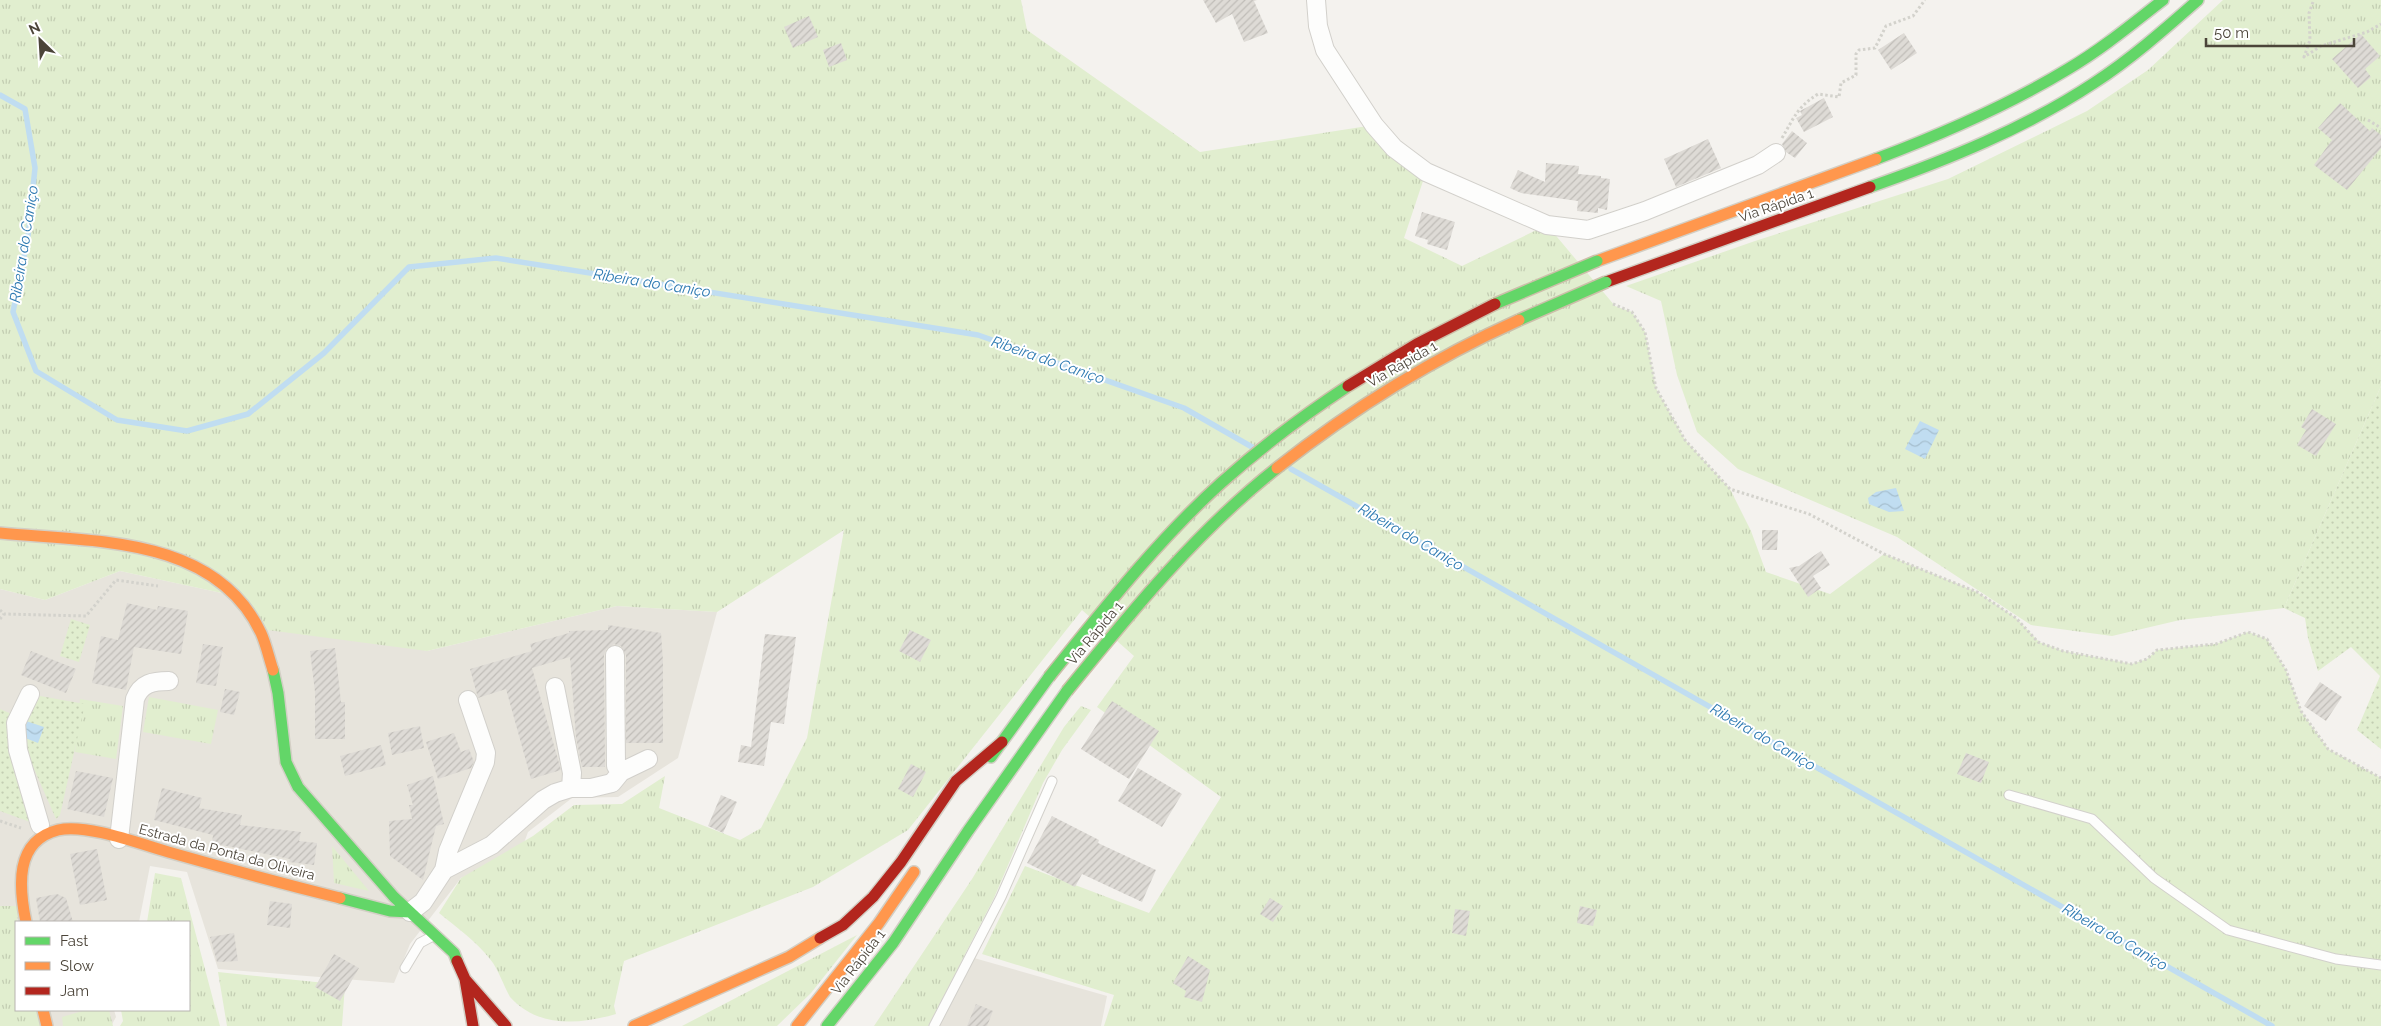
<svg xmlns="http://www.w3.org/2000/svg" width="2381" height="1026" font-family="Raleway,sans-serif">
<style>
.residential{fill:#e7e4dc}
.grass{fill:url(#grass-tufts)}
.garden{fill:url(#garden-dots)}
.water{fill:url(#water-waves)}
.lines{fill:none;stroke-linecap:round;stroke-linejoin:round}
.stream{stroke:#c0ddf1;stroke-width:5.5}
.building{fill:url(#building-hatch)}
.lane-casing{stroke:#d2d0cb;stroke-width:11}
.street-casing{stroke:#d2d0cb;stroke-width:20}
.fast-casing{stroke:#d3cfc5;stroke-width:14}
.slow-casing{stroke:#d3cfc5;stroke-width:14}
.jam-casing{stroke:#d3cfc5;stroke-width:14}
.path{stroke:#d3d2cc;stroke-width:3;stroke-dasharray:2.5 2.5;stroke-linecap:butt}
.lane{stroke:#fdfdfc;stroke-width:9}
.street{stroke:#fdfdfc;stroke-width:18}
.fast{stroke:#63d668;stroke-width:11}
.slow{stroke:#ff974d;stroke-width:11}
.jam{stroke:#b3261e;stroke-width:11}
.fast-bridge-casing{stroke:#ccbfa9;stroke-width:14;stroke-linecap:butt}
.slow-bridge-casing{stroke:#ccbfa9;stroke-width:14;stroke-linecap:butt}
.jam-bridge-casing{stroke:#ccbfa9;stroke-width:14;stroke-linecap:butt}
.fast-bridge{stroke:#63d668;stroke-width:11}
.slow-bridge{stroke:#ff974d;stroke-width:11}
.jam-bridge{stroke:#b3261e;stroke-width:11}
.labels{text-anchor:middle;stroke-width:4;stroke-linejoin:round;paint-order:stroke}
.street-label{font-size:14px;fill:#4b4439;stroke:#fff}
.water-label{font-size:15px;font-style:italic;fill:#2e7ab2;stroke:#fff}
</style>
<defs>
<pattern id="grass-tufts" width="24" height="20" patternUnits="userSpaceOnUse" patternTransform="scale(1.25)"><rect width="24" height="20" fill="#e1eecf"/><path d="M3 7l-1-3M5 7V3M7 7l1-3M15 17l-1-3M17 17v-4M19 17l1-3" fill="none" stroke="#c3cdb2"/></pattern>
<pattern id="garden-dots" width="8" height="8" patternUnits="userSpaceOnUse" patternTransform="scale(1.25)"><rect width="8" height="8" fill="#e1eecf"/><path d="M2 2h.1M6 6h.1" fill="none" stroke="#c3cdb2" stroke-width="1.8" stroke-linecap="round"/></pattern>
<pattern id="water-waves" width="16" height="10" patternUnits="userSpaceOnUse" patternTransform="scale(1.25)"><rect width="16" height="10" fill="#c0ddf1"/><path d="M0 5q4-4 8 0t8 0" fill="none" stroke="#a6bfcf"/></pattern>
<pattern id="building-hatch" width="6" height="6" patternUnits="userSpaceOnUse" patternTransform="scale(1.25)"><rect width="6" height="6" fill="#dedbd6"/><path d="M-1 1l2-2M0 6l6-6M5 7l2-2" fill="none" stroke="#c0bdb8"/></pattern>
</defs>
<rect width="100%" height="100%" fill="#f4f2ee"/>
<path class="residential" d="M120,571L231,595L427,651L617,606L717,612L678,758L618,797L572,798L528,832L520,854L461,878L410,944L394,983L218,969L187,872L150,866L139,922H16V1010H114L116,1017L111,1026H0V589L45,600Z
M953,952L1107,996L1101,1026H917Z"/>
<path class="grass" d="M0,0H1021L1027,30L1200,152L1374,125L1426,172L1404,238L1462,266L1547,225L1615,306L1632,312L1645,332L1656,388L1685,440L1730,489L1751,531L1766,572L1830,594L1884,554L1977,592L2016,618L2039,642L2063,651L2132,664L2147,659L2157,650L2216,644L2248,632L2267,639L2286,670L2301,711L2328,749L2381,778V1026H1104L1114,995L982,954L1025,866L1149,913L1221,797L1097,707L1134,656L1082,610L908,830L813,887L624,961L614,1006L616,1014C575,1026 536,1026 510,997C503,985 499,970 490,959C476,941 456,927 439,913L461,878L533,836L574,805L622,804L665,776L659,808L740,840L761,828L807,738L844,530L717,612L617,606L427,651L260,629L231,595L120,571L45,600L0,589Z
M2223,0H2381V386L2284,608L2180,620L2112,636L2031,625L1897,537L1738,469L1697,432L1677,375L1661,301L1626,286L1755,241L1948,179L2087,111L2148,70Z
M149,697L218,710L211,744L143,732Z
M80,699L123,706L116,759L75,752Z
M1081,706L1091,710L1062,750L1043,783L994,898L928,1026H874L972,879L1064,727Z
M332,846L369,891L334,883Z
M155,873L181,878L220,1026H120L123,1021L121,1010H189V922H147Z
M0,906H22L16,922V1010H39L42,1026H0Z
M857,935L811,993L777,1026H682Z
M218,972L345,985L342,1026H227Z
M86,1010H109L113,1026H63L62,1017Z"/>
<path class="garden" d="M2381,386V749L2357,730L2380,676L2351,647L2318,671L2308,638L2305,618L2284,608Z
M71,619L90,625L79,662L60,656Z
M40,696L85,704L60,815L56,819L24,746L21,729Z
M0,709L14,715L46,820L30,822L0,811Z"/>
<path class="water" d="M1920,421L1939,430L1925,459L1905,449Z
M1896,488L1904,511L1889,512L1869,504L1868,498L1876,492Z
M20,719L44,727L38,743L15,734Z"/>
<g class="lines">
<path class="stream" d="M0,95L25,109L35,168L28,236L13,312L36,371L117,420L187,431L248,414L324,353L409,267L496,258L978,335L1184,408L1252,447
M1291,469L2272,1026"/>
</g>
<path class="building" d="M1203,0H1257L1254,1L1268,33L1244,42L1232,14L1216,23Z
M809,16L818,37L793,48L784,27Z
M1904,33L1917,53L1891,70L1878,50Z
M2361,34L2380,56L2365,69L2371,77L2358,88L2332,59Z
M841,43L847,60L829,67L823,50Z
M1824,98L1833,117L1804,132L1796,118L1802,115L1800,111Z
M2340,103L2370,131L2372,128L2381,135V148L2347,190L2314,165L2332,140L2318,128Z
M1792,131L1807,143L1795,158L1786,152L1782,144Z
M1708,139L1721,168L1676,187L1664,159Z
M1546,163L1579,166L1578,174L1601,176V178L1610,179L1607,210L1598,208V213L1577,211L1578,201L1521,193L1510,188L1518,170L1545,182Z
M1422,212L1455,222L1447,250L1427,244L1428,240L1415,236Z
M2312,409L2336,424L2316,456L2297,445L2306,430L2301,427Z
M1762,530H1778L1777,550H1762Z
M1821,551L1830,565L1813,576L1821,588L1808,597L1789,568L1799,566Z
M127,603L157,610L158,606L188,611L181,654L134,647L126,690L92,683L101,636L118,640Z
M608,625L661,633L663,661V743H626V655L621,646L614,644L606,649L604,655L605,767H582L576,738L570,657L532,668L561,770L531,779L506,689L478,698L470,669L532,651L530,644L569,633V631L608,630Z
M910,630L931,640L920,662L899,651Z
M765,634L796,637L784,724L771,722L764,766L738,762L741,745L751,747Z
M203,644L223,647L216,686L196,683Z
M335,648L341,702H345V739H315V692L310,651Z
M31,651L76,669L66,693L21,675Z
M2320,682L2342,697L2326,721L2304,706Z
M225,689L240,692L234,715L220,712Z
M1112,701L1159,731L1129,779L1081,749Z
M420,726L424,748L392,755L388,733Z
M454,733L461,752L469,749L474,762L471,768L438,779L426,742Z
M381,745L386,765L345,776L340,756Z
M1966,753L1989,762L1981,783L1957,774Z
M911,764L926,772L913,797L898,789Z
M1138,768L1182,794L1162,827L1118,801Z
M76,771L113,778L104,817L67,809Z
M433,776L444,824L436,826L423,880L390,856L389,821L412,819L409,805H413L407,785Z
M162,788L202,798L199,808L242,815L240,825L301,832L299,841L317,843L314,865L289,862L290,859L212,843L213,835L154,820Z
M721,795L737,802L723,833L708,826Z
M1052,816L1099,840L1098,843L1156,870L1142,902L1082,874L1075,887L1027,863Z
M97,849L107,900L80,905L70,854Z
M57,894L66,898L73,922H40L36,898Z
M1270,898L1283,906L1273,922L1260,914Z
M270,901L292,904L290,928L267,925Z
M1580,906L1597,910L1593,926L1577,923Z
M1455,909L1470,911L1466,936L1452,933Z
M234,933L238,961L217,962L210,937Z
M334,954L359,968L340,1001L315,987Z
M1188,956L1210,970L1202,1002L1184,997L1186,991L1173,983Z
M976,1004L993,1011L987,1026H967Z"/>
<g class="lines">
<defs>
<path id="lane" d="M2009,795L2092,819L2154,878L2228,930L2336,959L2381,965
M405,968L420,943L433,936
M934,1026L1001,897L1052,781"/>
<path id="street" d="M1316,0L1318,26L1325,50L1374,125L1394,148L1426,172L1547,225L1588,230L1645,211L1758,165L1776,153
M615,655L616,766L621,772
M555,687L572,773L571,788
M30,694L16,723L18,750L40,825
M119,839L135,699C141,683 153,681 169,681
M444,870L492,845L543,800L555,793L571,788H591L612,783L621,772L648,759
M410,912L423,902L444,870L448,851L485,762L486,753L468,700"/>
<path id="fast" d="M1876,159C1942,134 2007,106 2068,69C2102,49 2132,24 2163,0
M1870,187C1947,160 2026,128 2094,83C2131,59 2165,29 2198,0
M273,670L278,693L286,762L298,787L394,897L454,953L457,961
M991,757L1049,677
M340,898L390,911L410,912
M827,1026L893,943L968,831L1067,691"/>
<path id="slow" d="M1597,261L1876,159
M0,533C91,542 215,535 261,633C266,644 269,658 273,670
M26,922C19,888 14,841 58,830C87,823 143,845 172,853C228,869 284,884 340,898
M43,1010L47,1026
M634,1026L789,957L820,938
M797,1026L879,923L914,872"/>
<path id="jam" d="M1606,282L1870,187
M820,938L843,925L873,897L901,862L956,781L1002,742
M457,961L465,979L473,1026
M465,979L506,1026"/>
</defs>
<use href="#lane" class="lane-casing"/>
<use href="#street" class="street-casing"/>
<use href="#fast" class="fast-casing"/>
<use href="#slow" class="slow-casing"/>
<use href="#jam" class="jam-casing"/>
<path class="path" d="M2313,2L2309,13L2310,40L2304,57L2321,46L2367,32L2381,24
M2368,120L2381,128
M1782,138C1794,118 1797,107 1818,94L1839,97L1841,83L1856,75V54L1859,50L1875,48L1886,26L1913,16L1925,0
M1613,304L1632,312L1645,332L1656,388L1685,440L1730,489L1809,514L1884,554L1977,592L2016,618L2038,642L2063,651L2132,664L2147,659L2157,650L2216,644L2248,632L2267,639L2286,670L2301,711L2328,749L2381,778
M0,610L4,614L86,616L116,580L158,586
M0,619L4,614
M0,821L21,828"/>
<use href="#lane" class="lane"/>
<use href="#street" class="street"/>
<use href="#fast" class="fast"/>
<use href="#slow" class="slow"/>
<use href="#jam" class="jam"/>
<defs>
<path id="fast-bridge" d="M1495,304L1597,261
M1519,320L1606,282
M1049,677C1103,610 1157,541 1221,483C1260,448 1304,415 1348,386
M1067,691C1131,612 1197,531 1277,468"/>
<path id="slow-bridge" d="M1277,468C1352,409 1432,359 1519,320"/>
<path id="jam-bridge" d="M1348,386L1417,344L1495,304"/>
</defs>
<use href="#fast-bridge" class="fast-bridge-casing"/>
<use href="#slow-bridge" class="slow-bridge-casing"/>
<use href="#jam-bridge" class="jam-bridge-casing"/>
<use href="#fast-bridge" class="fast-bridge"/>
<use href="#slow-bridge" class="slow-bridge"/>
<use href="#jam-bridge" class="jam-bridge"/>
</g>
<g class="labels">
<g class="street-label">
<text transform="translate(1776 205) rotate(-19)" y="5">Via Rápida 1</text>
<text transform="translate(1402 364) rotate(-30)" y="5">Via Rápida 1</text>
<text transform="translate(1095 633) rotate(-50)" y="5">Via Rápida 1</text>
<text transform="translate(227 852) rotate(15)" y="5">Estrada da Ponta da Oliveira</text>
<text transform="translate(858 962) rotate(-52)" y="5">Via Rápida 1</text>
</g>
<g class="water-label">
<text transform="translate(24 244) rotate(-81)" y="5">Ribeira do Caniço</text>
<text transform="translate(652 283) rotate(9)" y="5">Ribeira do Caniço</text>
<text transform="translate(1048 360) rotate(19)" y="5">Ribeira do Caniço</text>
<text transform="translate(1411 537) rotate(30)" y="5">Ribeira do Caniço</text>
<text transform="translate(1763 737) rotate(30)" y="5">Ribeira do Caniço</text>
<text transform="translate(2115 937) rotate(30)" y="5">Ribeira do Caniço</text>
</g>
</g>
<rect x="15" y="921" width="175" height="90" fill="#ffffff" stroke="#b7b4b0"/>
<rect x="25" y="937" width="25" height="8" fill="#63d668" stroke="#b7b4b0"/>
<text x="60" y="946" font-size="15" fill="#4b4439">Fast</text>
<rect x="25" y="962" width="25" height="8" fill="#ff974d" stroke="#b7b4b0"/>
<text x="60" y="971" font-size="15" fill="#4b4439">Slow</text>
<rect x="25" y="987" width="25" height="8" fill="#b3261e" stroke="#b7b4b0"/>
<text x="60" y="996" font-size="15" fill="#4b4439">Jam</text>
<g transform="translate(40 40) rotate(335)" stroke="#ffffff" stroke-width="4" paint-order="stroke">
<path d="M0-4L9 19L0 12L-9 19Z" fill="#4b4439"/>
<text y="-8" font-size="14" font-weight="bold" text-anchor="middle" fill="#4b4439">N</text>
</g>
<path d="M2206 38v8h148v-8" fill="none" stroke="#4b4439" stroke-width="2.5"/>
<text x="2214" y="38" font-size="15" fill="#4b4439" stroke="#ffffff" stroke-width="4" paint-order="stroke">50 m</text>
</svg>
